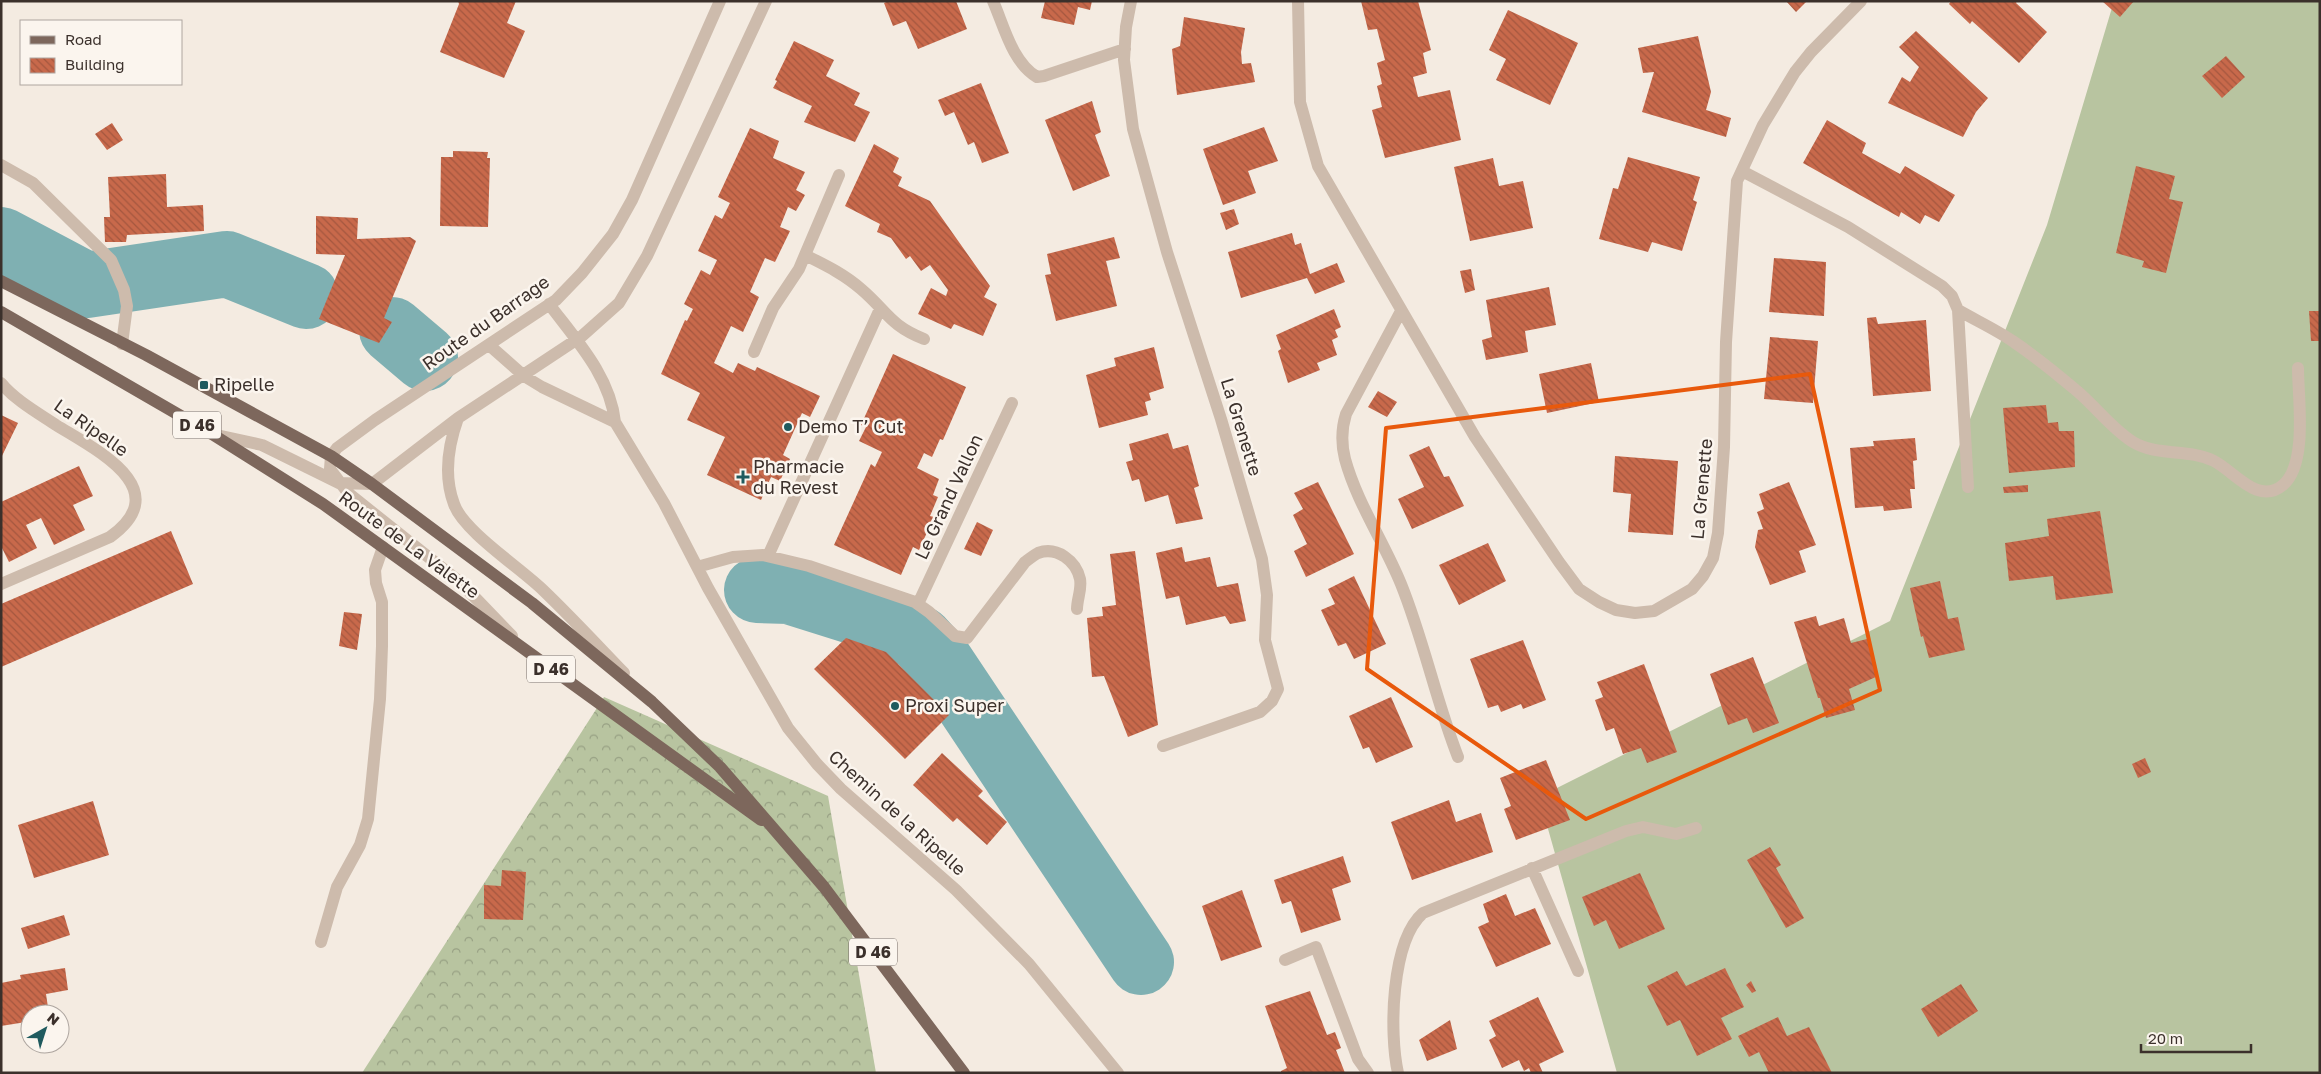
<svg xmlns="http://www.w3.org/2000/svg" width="2321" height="1074" font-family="'Golos Text',sans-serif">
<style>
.grass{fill:#b8c4a0}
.forest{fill:url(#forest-crowns)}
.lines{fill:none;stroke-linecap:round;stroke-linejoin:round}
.river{stroke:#7fb0b2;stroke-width:66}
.building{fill:url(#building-back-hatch)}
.minor{stroke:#cdbbac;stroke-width:12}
.major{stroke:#7d675c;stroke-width:12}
.marked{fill:none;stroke:#e8590c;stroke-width:4;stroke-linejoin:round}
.poi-dot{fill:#1f5a5e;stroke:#fbf5ee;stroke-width:2}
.labels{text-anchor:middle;stroke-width:5;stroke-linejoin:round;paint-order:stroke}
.shield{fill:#fbf5ee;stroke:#756b66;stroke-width:1}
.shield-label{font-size:16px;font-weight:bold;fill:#3b302b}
.street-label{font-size:18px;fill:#3b302b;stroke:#fbf5ee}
.poi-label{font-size:18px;fill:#3b302b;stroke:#fbf5ee;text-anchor:start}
</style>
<defs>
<pattern id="forest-crowns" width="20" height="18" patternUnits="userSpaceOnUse" patternTransform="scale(1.25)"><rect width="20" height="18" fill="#b8c4a0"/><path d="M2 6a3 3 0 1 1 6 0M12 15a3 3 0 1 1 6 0" fill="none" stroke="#97a083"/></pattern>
<pattern id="building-back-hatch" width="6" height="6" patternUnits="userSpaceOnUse" patternTransform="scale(1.25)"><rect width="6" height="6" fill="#c8694b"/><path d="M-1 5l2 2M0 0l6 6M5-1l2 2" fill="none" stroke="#a4573f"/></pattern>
</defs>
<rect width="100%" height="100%" fill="#f4ebe1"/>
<path class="grass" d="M2114,1H2320V1073H1617L1539,797L1890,621L2047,225Z"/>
<path class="forest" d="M604,697L828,796L876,1073H362Z"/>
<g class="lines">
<path class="river" d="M1,240L86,285L227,264L306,296
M392,330L425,358
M757,590L789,591L894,624L920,639L940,661L1141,962"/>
</g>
<path class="building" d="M458,1H516L507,23L525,31L504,78L440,52L459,4Z
M888,1H956L967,29L918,49L906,21L893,26L884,3Z
M1045,1H1092L1090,10L1078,7L1074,25L1041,18Z
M1361,1H1418L1431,50L1423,53L1427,73L1413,77L1418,97L1450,90L1461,140L1385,158L1372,110L1382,107L1377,86L1382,84L1377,63L1385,60L1377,29L1368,30Z
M1786,1H1807L1796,12Z
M1951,1H2017L2016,3L2047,32L2019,63L1972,21L1970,24L1949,4Z
M2102,1H2134L2120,17Z
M1508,10L1578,43L1550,105L1496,80L1506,59L1489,50Z
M1184,17L1245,28L1241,52L1242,64L1251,63L1255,82L1177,95L1172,49L1180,46Z
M1916,31L1988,98L1976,112L1963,137L1888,103L1902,77L1910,82L1919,67L1899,47Z
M1698,36L1711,92L1706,110L1731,118L1726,137L1642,112L1654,72L1643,73L1638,48Z
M794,41L834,60L826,76L860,93L854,105L870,112L855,142L804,122L812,106L773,88L777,81L775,80Z
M2226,56L2245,77L2222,98L2202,76Z
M981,83L1009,153L982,163L974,142L968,145L954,112L945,116L938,100Z
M1092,101L1101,132L1095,135L1110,176L1073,191L1045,120Z
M1827,120L1866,143L1862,153L1900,174L1905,166L1955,195L1939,222L1925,215L1920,224L1901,212L1899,217L1803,163Z
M112,123L123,140L107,150L95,134Z
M1264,127L1278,161L1248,171L1256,193L1223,205L1203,149Z
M750,128L779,141L773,158L805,172L796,190L805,195L796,211L788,207L780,227L790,231L775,262L765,258L750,292L759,297L743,332L731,326L714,363L733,373L738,363L755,371L757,367L820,396L810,417L802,413L783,455L790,459L780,481L771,477L761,500L707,475L725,437L687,420L700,393L661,374L685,320L687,321L693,309L684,304L701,270L710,275L717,260L698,251L715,215L722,219L730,203L718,197Z
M874,144L899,158L893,172L902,177L898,186L930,201L990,286L984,297L997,304L983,336L954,324L951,329L918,314L931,288L946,296L948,290L930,265L921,271L910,256L906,259L891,238L877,232L880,224L845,206Z
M453,151L488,152L487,158H490L488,227L440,226L441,157H453Z
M1628,157L1700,177L1693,200L1697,202L1682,251L1652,242L1648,252L1599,239L1613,188L1618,189Z
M1493,158L1499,186L1523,181L1533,228L1470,241L1454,167Z
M2136,166L2175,176L2169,199L2183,202L2166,273L2142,267L2144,261L2116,253Z
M166,174L167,207L203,205L204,231L127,235L126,242H105L104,217H110L108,177Z
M1234,209L1239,224L1226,230L1220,213Z
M316,216L358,218L357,239L410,237L416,241L384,318L392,322L379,343L319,319L345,255L316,254Z
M1292,233L1295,245L1301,243L1310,274L1337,263L1345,282L1315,294L1307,278L1241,298L1228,252Z
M1114,237L1120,258L1106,261L1117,306L1056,321L1045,275L1051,274L1047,254Z
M1774,258L1826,262L1824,316L1769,312Z
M1471,269L1475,290L1465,293L1460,271Z
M1549,287L1556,325L1525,331L1528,352L1486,360L1482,340L1492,337L1486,300Z
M1334,309L1341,327L1335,330L1338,337L1332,340L1337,355L1317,363L1320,370L1288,383L1278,351L1281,349L1276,335Z
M2309,311H2320V341H2311Z
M1876,317L1878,324L1926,320L1931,391L1873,396L1867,318Z
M1770,337L1818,341L1813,403L1764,399Z
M1154,347L1164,388L1149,393L1151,400L1145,402L1148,415L1099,428L1086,375L1116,366L1114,358Z
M893,354L966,387L943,440L940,439L932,457L924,453L917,468L939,479L933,495L938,497L930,516L934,517L919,550L913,547L901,575L834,545L871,464L875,467L882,452L859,441L866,427L861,425Z
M1591,363L1599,402L1547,413L1539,374Z
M1378,391L1397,402L1387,417L1368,407Z
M2046,405L2048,423L2058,422L2059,431H2074L2075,467L2009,473L2003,408Z
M1,415L18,423L1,458Z
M1168,433L1173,449L1188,445L1199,486L1194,488L1203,519L1176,524L1168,495L1145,502L1139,479L1132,481L1126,462L1133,460L1129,444Z
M1915,438L1917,460L1913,461L1915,489H1910L1912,508L1884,511L1883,506L1855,508L1850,448L1874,446L1873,441Z
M1429,446L1444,477L1449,476L1464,506L1412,529L1398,499L1424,487L1409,455Z
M1615,456L1678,461L1673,535L1628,532L1631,494L1613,492Z
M79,466L93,496L73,505L85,530L54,545L41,518L26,525L37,548L9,562L1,546V502Z
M1318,482L1354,554L1306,577L1294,551L1307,544L1293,515L1303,509L1294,493Z
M1789,482L1816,545L1799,551L1806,572L1770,585L1755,547L1758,530L1763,529L1757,512L1764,509L1759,494Z
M2028,485V492L2004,493L2003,487Z
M2100,511L2113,593L2056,600L2053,576L2009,581L2005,543L2049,536L2047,519Z
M977,522L993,530L981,556L964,549Z
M171,531L193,584L1,667V604Z
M1488,543L1506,581L1459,605L1439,565Z
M1182,547L1185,562L1210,557L1217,587L1238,583L1246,621L1230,624L1225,616L1186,625L1179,596L1166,599L1156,553Z
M1135,551L1158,725L1128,737L1104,676L1092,677L1087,618L1103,616L1102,607L1116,605L1110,554Z
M1354,576L1386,644L1354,659L1346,643L1338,646L1321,610L1335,604L1328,589Z
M1940,581L1948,619L1958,617L1965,650L1929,658L1923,636L1921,637L1910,588Z
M344,612L362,614L357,650L339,646Z
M1816,616L1819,626L1844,618L1851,643L1867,639L1878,676L1849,689L1855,710L1826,718L1820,698H1818L1794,622Z
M846,638L886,652L949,715L905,759L814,669Z
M1523,640L1546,700L1523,709L1521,704L1501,712L1498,705L1488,708L1470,659Z
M1753,657L1779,723L1753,733L1747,718L1728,725L1710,674Z
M1644,664L1677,752L1647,763L1641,748L1623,754L1614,728L1606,731L1595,700L1603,697L1597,682Z
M1391,697L1413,747L1376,763L1369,747L1363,749L1349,716Z
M942,753L983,791L978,796L1007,822L987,845L957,818L953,822L913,785Z
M2145,758L2151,772L2138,778L2132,764Z
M1546,760L1570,820L1516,840L1504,809L1511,806L1500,778Z
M1449,800L1456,822L1481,813L1493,852L1412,880L1391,822Z
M93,801L109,855L34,878L18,825Z
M1770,847L1781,865L1776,868L1804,918L1786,928L1747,860Z
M1343,856L1351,882L1332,889L1341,920L1301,933L1291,901L1282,904L1274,880Z
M502,870L526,872L523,920L484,919V885L501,886Z
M1640,873L1665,929L1619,949L1606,920L1594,926L1582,897Z
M1242,890L1262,947L1221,961L1202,906Z
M1506,894L1515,916L1535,908L1551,944L1496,967L1478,927L1489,922L1483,904Z
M64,915L70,935L28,949L21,928Z
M65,968L68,990L46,994L49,1014H30V1045H28L26,1022L1,1026V983L21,979L20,975Z
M1725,968L1744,1007L1721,1018L1732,1039L1697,1056L1680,1020L1667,1026L1647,986L1677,971L1686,986Z
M1751,981L1756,991L1752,993L1746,985Z
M1961,984L1978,1011L1938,1037L1921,1009Z
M1310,991L1327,1035L1335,1032L1341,1048L1336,1050L1345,1073H1281V1071L1287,1068L1265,1006Z
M1538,997L1564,1052L1539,1064L1543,1073H1531L1529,1068L1524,1071L1519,1060L1502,1068L1489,1040L1496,1036L1489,1021Z
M1778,1017L1787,1036L1809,1027L1832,1073H1769L1759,1052L1749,1057L1738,1036Z
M1450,1020L1457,1049L1427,1061L1419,1040Z"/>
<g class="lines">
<path class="minor" d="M993,1C1004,26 1012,62 1037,77L1044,76L1125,49
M1131,1L1126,27L1124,60L1133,129L1167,252L1221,419L1262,559L1267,595L1265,640L1278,689L1272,701L1260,712L1163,746
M1298,1L1300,102L1318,166L1475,437L1559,562L1579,589L1599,602L1616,610L1635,613L1654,611L1692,589L1703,576L1713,558L1718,533L1724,447L1726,342L1737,181L1763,125L1795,72L1811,52L1861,1
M1,165L33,183L111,260L124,290L127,306L122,344
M1742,171L1848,227L1942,286L1952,296L1958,310L1968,487
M805,255C825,265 844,274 861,289C887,311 889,325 924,339
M1958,310C1977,321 1997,330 2014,342C2036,357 2057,374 2077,391C2096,407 2112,429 2133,442C2158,457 2188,448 2214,461C2234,471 2258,506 2283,485C2308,464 2298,398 2298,368
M1401,311L1346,414C1341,430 1341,443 1345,459C1357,503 1384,542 1401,584C1424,641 1436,701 1458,757
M489,345L524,376L542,387L615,422C610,376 576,340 549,304
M754,352L773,308L799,269L839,175
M1,383C15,400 38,413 56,425C96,450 177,489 110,537L1,584
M458,418C448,446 443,475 454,504C463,531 522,569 544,591C572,618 598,646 624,673
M615,422L664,503L708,588L788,728L817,764L841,789L956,890L1029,964L1118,1073
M212,434L262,445L339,483L372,484L458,418L582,336L619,303L647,256L766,1
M768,556L880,309
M697,567L733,557L763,555L809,566L915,602L929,612L955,636L967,638L1025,562C1029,559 1034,555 1038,553C1057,546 1076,561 1080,579C1082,589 1077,599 1077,609
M918,604L1012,403
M512,636L461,583L348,493L330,469L331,456L337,448L375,420L556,300L582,273L613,234L632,200L720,1
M1532,868L1578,971
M321,942L337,887L360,845L368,819L380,699L382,646V602L376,583L375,570L383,547
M1285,960L1316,947L1358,1059L1368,1073
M1398,1073C1389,1033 1391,941 1423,913L1626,831L1643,827L1676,834L1696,828"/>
<path class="major" d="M1,281L146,355L331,456L372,484L532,603L652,702L720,767L824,887L964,1073
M1,312L212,434L323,504L761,820"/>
</g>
<path class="marked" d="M1810,374L1880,690L1586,819L1367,669L1386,428Z"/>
<g class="poi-dot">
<rect x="199" y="380" width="10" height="10" rx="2.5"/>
<circle cx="788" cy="427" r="5"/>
<path d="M740.5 469.5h5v5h5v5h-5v5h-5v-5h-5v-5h5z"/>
<circle cx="895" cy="706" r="5"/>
</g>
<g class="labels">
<g class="shield">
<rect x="173" y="411.5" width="48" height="27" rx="4"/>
<rect x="527" y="655.5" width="48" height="27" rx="4"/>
<rect x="849" y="938.5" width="48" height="27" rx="4"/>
</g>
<g class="shield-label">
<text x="197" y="431">D 46</text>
<text x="551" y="675">D 46</text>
<text x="873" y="958">D 46</text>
</g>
<g class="street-label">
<text transform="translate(486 323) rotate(-35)" y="6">Route du Barrage</text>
<text transform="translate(1241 427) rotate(73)" y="6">La Grenette</text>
<text transform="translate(91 428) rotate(35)" y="6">La Ripelle</text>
<text transform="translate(1702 489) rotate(-85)" y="6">La Grenette</text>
<text transform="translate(949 497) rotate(-65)" y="6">Le Grand Vallon</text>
<text transform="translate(409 545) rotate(36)" y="6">Route de La Valette</text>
<text transform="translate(897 813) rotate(42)" y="6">Chemin de la Ripelle</text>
</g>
<g class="poi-label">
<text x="214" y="391">Ripelle</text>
<text x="798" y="433">Demo T’ Cut</text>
<text x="753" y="473">Pharmacie<tspan x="753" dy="21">du Revest</tspan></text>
<text x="905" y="712">Proxi Super</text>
</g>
</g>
<rect width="2321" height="1074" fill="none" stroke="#3b302b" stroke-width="5"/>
<rect x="20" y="20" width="162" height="65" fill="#fbf5ee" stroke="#aea6a0"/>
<rect x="30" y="36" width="25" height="8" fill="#7d675c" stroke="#aea6a0"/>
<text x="65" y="45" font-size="15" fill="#3b302b">Road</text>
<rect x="30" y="58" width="25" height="15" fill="url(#building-back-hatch)" stroke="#aea6a0"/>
<text x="65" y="70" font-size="15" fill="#3b302b">Building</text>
<g transform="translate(45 1029) rotate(39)"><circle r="24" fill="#fbf5ee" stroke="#aea6a0"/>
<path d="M0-4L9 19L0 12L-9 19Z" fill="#1f5a5e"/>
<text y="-8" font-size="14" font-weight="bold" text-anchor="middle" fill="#3b302b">N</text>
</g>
<path d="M2141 1044v8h110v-8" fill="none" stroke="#3b302b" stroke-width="2.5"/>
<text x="2148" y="1044" font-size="15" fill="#3b302b" stroke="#fbf5ee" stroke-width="4" paint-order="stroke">20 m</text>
</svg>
